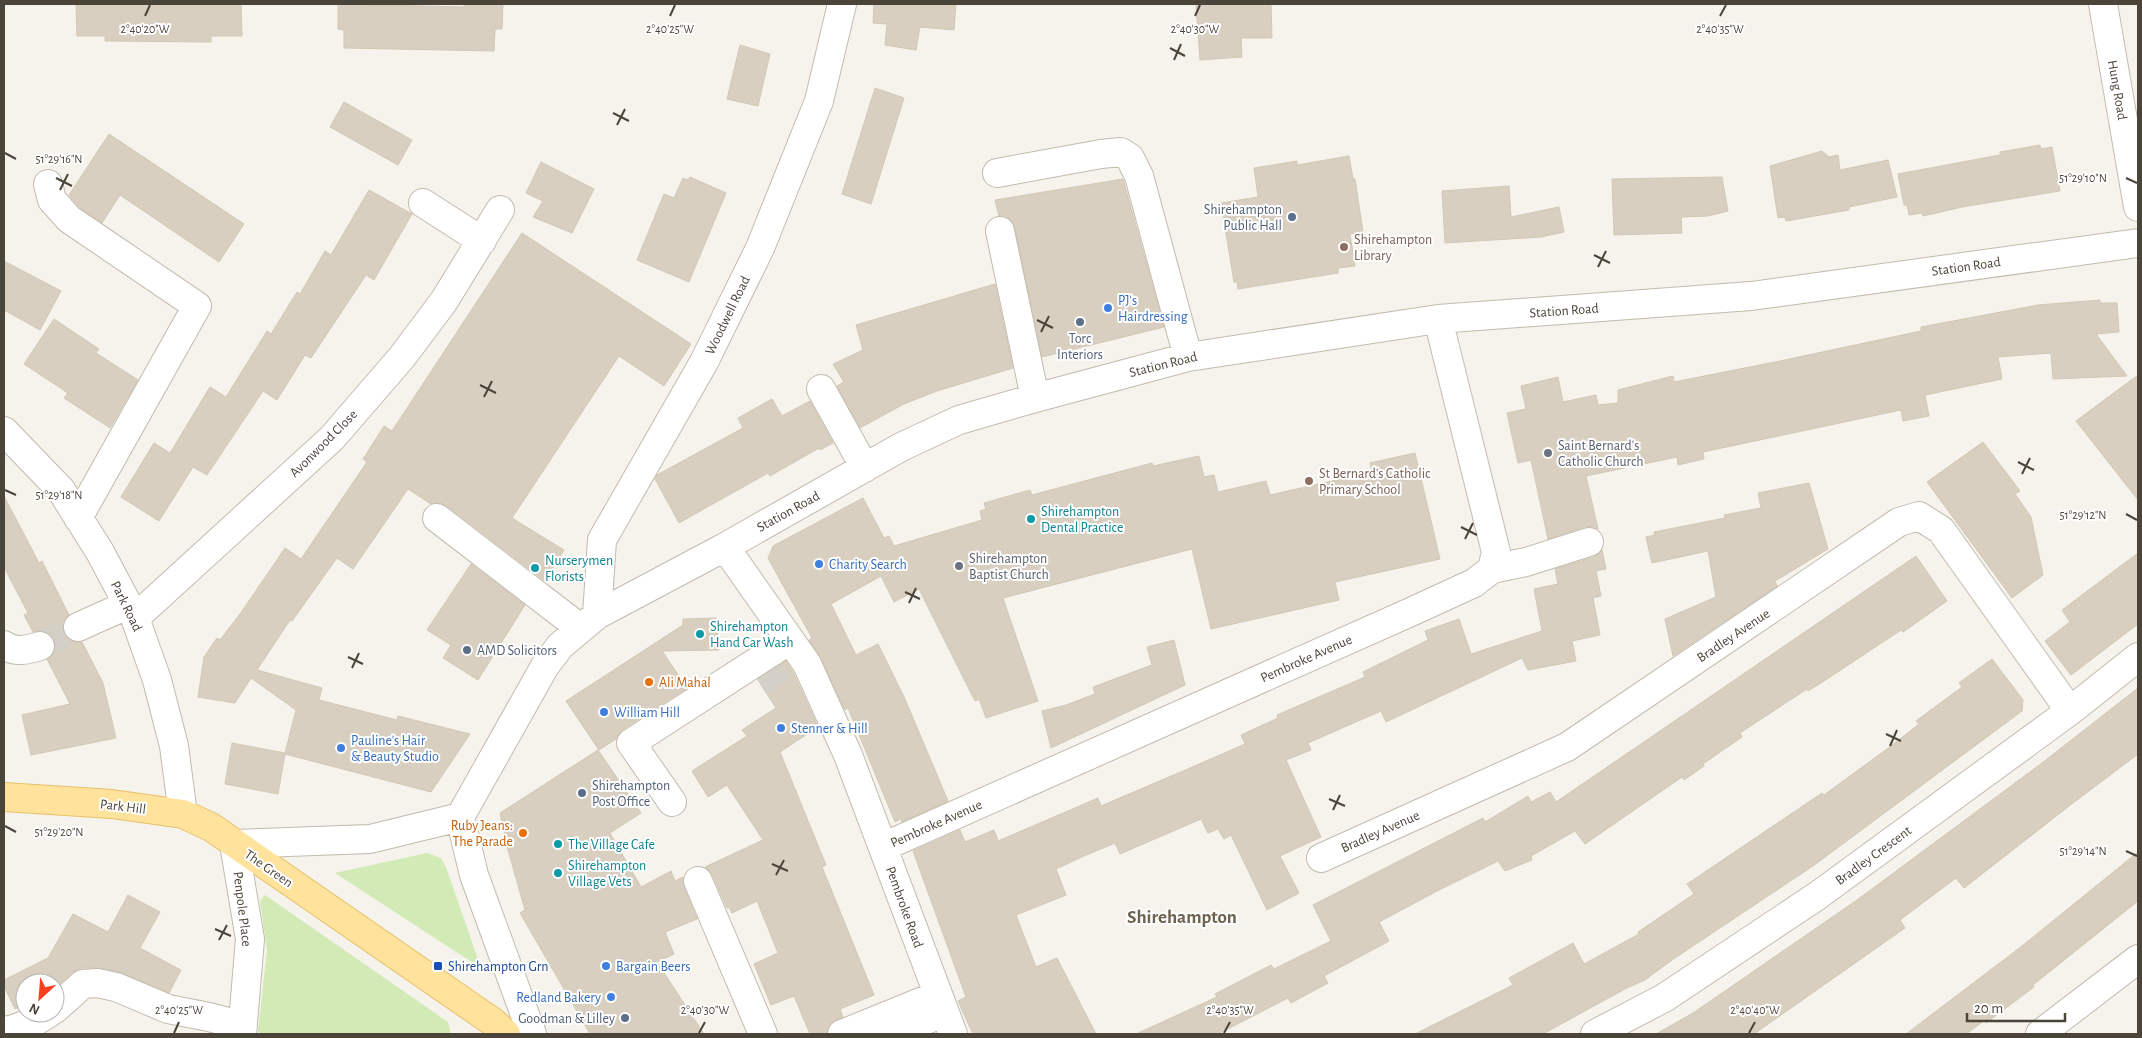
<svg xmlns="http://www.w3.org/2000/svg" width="2142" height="1038" font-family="'Alegreya Sans',sans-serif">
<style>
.green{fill:#d2eab5}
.building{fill:#d8cfc1;stroke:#d3c7b4}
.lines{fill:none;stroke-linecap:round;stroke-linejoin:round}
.minor-tunnel{stroke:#d4d0c8;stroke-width:28;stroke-dasharray:28 14;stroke-linecap:butt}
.minor-casing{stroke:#c2bbae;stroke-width:30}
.major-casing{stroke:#e6c16a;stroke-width:30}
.minor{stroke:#fff;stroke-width:28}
.major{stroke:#ffe39c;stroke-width:28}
.ticks{fill:none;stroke:#4b4439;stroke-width:2}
.service-dot{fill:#5c6f8a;stroke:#fff;stroke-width:2}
.education-dot{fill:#8d6e63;stroke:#fff;stroke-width:2}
.shop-dot{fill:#3f7fe0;stroke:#fff;stroke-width:2}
.worship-dot{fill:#6b7280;stroke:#fff;stroke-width:2}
.culture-dot{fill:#0f9aa8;stroke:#fff;stroke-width:2}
.food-dot{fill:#e8710a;stroke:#fff;stroke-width:2}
.transit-dot{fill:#1a4fb4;stroke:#fff;stroke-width:2}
.labels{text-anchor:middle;stroke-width:4;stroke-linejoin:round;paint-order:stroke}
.street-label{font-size:14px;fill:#4b4439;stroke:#fff}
.service-label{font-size:14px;fill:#4e5e75;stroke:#fff;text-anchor:end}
.education-label{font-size:14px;fill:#785e54;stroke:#fff;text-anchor:start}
.shop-label{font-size:14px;fill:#366cbe;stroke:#fff;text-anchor:start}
.worship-label{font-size:14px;fill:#5b616d;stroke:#fff;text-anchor:start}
.culture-label{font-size:14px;fill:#0d838f;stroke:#fff;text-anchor:start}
.food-label{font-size:14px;fill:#c56008;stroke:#fff;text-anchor:start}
.transit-label{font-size:14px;fill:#164399;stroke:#fff;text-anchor:start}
.district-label{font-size:19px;font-weight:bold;fill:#6e6250;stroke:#fff}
.ticks-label{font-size:12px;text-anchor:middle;fill:#4b4439;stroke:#fff;stroke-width:4;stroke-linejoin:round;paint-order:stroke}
</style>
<rect width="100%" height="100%" fill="#f6f3ec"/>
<path class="green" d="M427,853L441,858L447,870L481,968L335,873Z
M265,895L448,1022L451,1034H260L258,1031L267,950L260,901Z"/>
<path class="building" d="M76,4H241L242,36H211V42L105,41V36H77Z
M338,4L464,7V4H503L502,29H495L494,51L344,48V30L338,29Z
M874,4H956L954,30L920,27L916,50L885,45L887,24L873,23Z
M1196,4H1271L1272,38H1241L1242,57L1200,60Z
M740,45L770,54L758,106L727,99Z
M875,88L904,98L871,204L842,194Z
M344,102L412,140L398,165L330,127Z
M109,134L244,224L219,262L120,195L102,223L79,207L69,195Z
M2040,145L2041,149L2052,147L2060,191L1962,207L1923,216L1922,213L1909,215L1907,205H1904L1898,174L2000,155V152Z
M1822,151L1829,157L1838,155L1840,170L1888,160L1897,197L1849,207V210L1786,221L1785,217L1778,218L1770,166Z
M1349,156L1353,179H1355L1363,232L1350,234L1355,266L1338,268V273L1238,289L1237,282H1234L1221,203L1258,197L1254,168L1297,161V165Z
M541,162L594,189L572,233L533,217L543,201L526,193Z
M690,177L726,193L689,282L637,260L664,194L674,198L683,178L688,180Z
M1722,177L1728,211L1708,216L1681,217L1682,233L1614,235L1612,179Z
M1123,179L1164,327L1042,357L1015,228L1011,220L1005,216H999L995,200Z
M1509,186L1511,217L1559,207L1564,232L1541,237L1445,243L1442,191Z
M369,190L412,214L374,280L366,275L311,358L305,355L277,400L263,391L207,475L193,467L159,521L121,497L154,443L170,453L210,387L226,397L267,331L271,334L297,292L300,294L325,251L331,255Z
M522,233L691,344L664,386L619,356L512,518L564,550L545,581L447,506L439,503L431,504L408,489L353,569L337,558L292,621L290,620L257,670L322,688L319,700L397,720L398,716L470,734L431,792L285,754L278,794L225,784L232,743L285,753L296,710L251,678L235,703L198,697L204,657L217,638L220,640L240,614L285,548L301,559L367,462L363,459L384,426L392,431Z
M4,261L61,291L40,330L4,310Z
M995,284L1013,368L937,391L904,404L860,428L837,386L844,382L833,364L863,350L856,325Z
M2100,300V303H2117L2119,332L2096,334L2127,376L2053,379L2051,353L1998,357L2002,379L1925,395L1929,416L1903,421L1901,410L1703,452L1704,459L1678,465L1677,457L1586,476L1598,529L1592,527H1584L1548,539L1531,460L1518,463L1507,413L1526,409L1521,386L1558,377L1563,402L1596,395L1598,405L1618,403V390L1673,376L1674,382L1780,361L1921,331V327L2038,305Z
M54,319L99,349L96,353L138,380L110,428L64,398L68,393L24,364Z
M2138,375V500L2076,421Z
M772,399L782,416L810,401L833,443L820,450L819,448L770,476L768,473L679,523L655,479L657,475L743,428L738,418Z
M1983,442L2020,491L2015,494L2031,517L2043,575L2012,598L1927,482Z
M1415,453L1440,559L1335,582L1339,600L1211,629L1192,549L1003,598L1038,701L986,718L979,699L975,701L919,589L894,602L881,576L831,604L856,655L878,644L905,699L948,801L902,822L901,819L895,822L848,708L845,710L821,658L809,640L812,638L768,558L773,546L863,498L884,538L889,536L894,546L982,520L980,511L986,509L984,503L1030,490L1032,495L1152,463L1153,466L1199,456L1204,477L1214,475L1218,492L1266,481L1270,495L1372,472L1370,463Z
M1809,483L1828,549L1775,581L1777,586L1673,656L1665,619L1716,597L1708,551L1652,563L1646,537L1655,535L1654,532L1725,518L1724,515L1761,508L1758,493Z
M4,496L39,563L42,561L69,615L63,625L64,634L69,640L76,642H82L103,683L116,738L31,755L22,715L70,704L47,659L55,650V641L51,635L44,631L33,632L24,615L28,613L4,567Z
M1602,550L1606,569L1596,571L1601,596L1593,598L1600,635L1572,641L1576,661L1528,670L1522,658L1386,722L1381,711L1308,743L1311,750L1286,760L1321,837L1280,856L1299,893L1267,910L1231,835L1224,839L1218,829L1208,833L1201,819L1120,854L1115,843L1084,856L1056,869L1066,895L1016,915L1036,967L1057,958L1096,1034H973L958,1001L966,997L913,851L960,830L965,842L994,830L998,841L1098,798L1101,806L1183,771L1245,744L1241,735L1278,718L1277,715L1365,677L1363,672L1428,640L1425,631L1459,619L1471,654L1542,631L1534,589L1558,584L1555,569L1594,557Z
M2138,553V624L2071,675L2045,641L2070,622L2062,610Z
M1916,556L1947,601L1903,632L1901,630L1821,683L1808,691L1807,689L1740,733L1742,737L1703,764L1704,766L1684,780L1682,777L1585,844L1575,831L1531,856L1532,860L1505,871L1498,861L1439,890L1379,922L1389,941L1324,976L1328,983L1291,1003L1288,998L1218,1034H1136L1217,997L1215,994L1271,965L1274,969L1331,941L1313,905L1483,818L1485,822L1528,796L1531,802L1550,792L1556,802Z
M471,564L525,605L478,680L443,658L451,645L427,630Z
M716,618L719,650L662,651L687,688L622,730L616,739L599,750L566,701L683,625V619Z
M1174,640L1185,685L1051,748L1042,711L1066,705L1095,694L1093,687L1152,665L1147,647Z
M1992,659L2023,700L2022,711L1813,866L1672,960L1645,980L1625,989L1543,1034H1415L1513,985L1509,978L1573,943L1584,964L1639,934L1638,932L1694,894L1687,884L1822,793L1824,795L1891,746L1919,724L1916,721L1962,687L1959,683Z
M786,661L793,672L818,727L780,752L826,865L822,867L874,995L840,1009L843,1017L830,1024L827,1033L823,1034H810L794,996L771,1005L754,964L778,953L757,901L732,913L729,907L727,908L712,874L705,867L763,840L727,785L708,797L692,771L747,736L742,730L776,708L758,680Z
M2138,688V754L2073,803L1964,888L1956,878L1900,920L1905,928L1754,1034H1656L1693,1013L1857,900L2042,763Z
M598,750L641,813L610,833L641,887L671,871L675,881L683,877L684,887L697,919L665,932L674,954L657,962L704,1034H590L520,913L525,910L508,850L500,813Z
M2138,852V901L2033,985L2034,987L1986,1023L1985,1020L1966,1034H1906L2022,946Z
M128,895L160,912L140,948L181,970L169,993L119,972L100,968H82L73,972L55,988V983H25V1004L15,1009L4,986V980L48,958L73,914L108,932Z"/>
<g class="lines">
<path class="minor-tunnel" d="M40,646L78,627
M759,682L783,668"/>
<defs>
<path id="minor" d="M2103,4L2138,207
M997,173L1101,154L1121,152L1130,158L1139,176L1188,357
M48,184L52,200L69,219L197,306L78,518
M423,203L482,241
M1000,231L1035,398
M821,389L865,468
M4,431L61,490L100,552L135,618L157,680L174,746L183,814
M437,518L580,628
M725,547L807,664L848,755L953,1034
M1492,569L1526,562L1589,542
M597,615L602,540L704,362L760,248L819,101L842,4
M135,618L332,438L402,357L444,301L500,210
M78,627L127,605
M4,645C15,653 27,650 40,646
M672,802L631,743L790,640
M883,847L1413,611L1474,583L1492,569L1496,552L1438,319
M1321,858L1567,747L1899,522L1919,516L1941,530L2070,711
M698,881L763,1034
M55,1009L83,984L97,983L116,987L168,1009L209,1017L243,1026
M4,1030L8,1031L36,1021L49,1013
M242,1034L250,939L234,844L370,839L460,817
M532,1034L474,875L460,817L545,666L560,646L597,615L725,547L901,447L959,420L1035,398L1188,357L1438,319L1751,296L2138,243
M842,1034L938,995
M893,1034L940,1014
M1595,1034L1664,998L1817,896L2070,711L2138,657
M2040,1034L2138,959"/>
<path id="major" d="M4,797L112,804L183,814L211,827L493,1022L506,1034"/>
</defs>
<use href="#minor" class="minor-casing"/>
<use href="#major" class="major-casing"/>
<use href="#minor" class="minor"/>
<use href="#major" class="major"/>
</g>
<path class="ticks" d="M145,16L150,5M670,16L675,5M1195,16L1200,5M1720,16L1726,5M1170,48L1185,56M1174,60L1181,44M613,113L629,121M617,125L625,109M5,153L16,159M56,178L72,186M2126,178L2137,183M60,190L68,174M1594,255L1610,263M1598,267L1606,251M1037,320L1053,328M1041,332L1049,316M480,385L496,393M484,397L492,381M2018,462L2034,470M2022,474L2030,458M5,490L16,495M2126,514L2137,520M1461,527L1477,535M1465,539L1473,523M905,592L920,599M909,603L916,588M348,657L363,664M352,668L359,653M1886,734L1901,741M1890,746L1897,730M1329,799L1345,806M1333,810L1340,795M5,826L16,832M2126,851L2137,856M772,864L788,871M776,875L784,860M215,929L231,936M219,940L227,925M174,1033L179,1022M699,1033L705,1022M1224,1033L1230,1022M1749,1033L1755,1022"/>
<g class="service-dot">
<circle cx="1292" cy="217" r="5"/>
<circle cx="1080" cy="322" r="5"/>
<circle cx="467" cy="650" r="5"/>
<circle cx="582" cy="793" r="5"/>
<circle cx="625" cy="1018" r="5"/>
</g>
<g class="education-dot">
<circle cx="1344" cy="247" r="5"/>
<circle cx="1309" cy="481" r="5"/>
</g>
<g class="shop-dot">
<circle cx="1108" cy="308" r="5"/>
<circle cx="819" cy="564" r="5"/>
<circle cx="604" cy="712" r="5"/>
<circle cx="781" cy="728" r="5"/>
<circle cx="341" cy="748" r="5"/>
<circle cx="606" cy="966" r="5"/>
<circle cx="611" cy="997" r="5"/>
</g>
<g class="worship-dot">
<circle cx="1548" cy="453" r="5"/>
<circle cx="959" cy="566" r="5"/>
</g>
<g class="culture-dot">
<circle cx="1031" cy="519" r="5"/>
<circle cx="535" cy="568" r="5"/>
<circle cx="700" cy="634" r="5"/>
<circle cx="558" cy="844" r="5"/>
<circle cx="558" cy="873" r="5"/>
</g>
<g class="food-dot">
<circle cx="649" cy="682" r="5"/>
<circle cx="523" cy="833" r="5"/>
</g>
<rect class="transit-dot" x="433" y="961" width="10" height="10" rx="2.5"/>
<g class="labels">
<g class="street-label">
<text transform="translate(2118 90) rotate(80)" y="5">Hung Road</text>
<text transform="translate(1966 266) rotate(-8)" y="5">Station Road</text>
<text transform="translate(1564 310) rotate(-4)" y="5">Station Road</text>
<text transform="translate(727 315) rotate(-64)" y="5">Woodwell Road</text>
<text transform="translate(1163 364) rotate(-14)" y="5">Station Road</text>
<text transform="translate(323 443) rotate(-45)" y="5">Avonwood Close</text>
<text transform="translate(788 511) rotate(-29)" y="5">Station Road</text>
<text transform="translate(127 606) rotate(64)" y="5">Park Road</text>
<text transform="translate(1733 635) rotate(-34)" y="5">Bradley Avenue</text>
<text transform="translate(1306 658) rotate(-24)" y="5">Pembroke Avenue</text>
<text transform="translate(123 806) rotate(7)" y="5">Park Hill</text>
<text transform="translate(936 823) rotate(-24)" y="5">Pembroke Avenue</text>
<text transform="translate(1380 831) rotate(-24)" y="5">Bradley Avenue</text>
<text transform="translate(1873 855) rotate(-36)" y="5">Bradley Crescent</text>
<text transform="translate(269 868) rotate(35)" y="5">The Green</text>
<text transform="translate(905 907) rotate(70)" y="5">Pembroke Road</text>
<text transform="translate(243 909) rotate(83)" y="5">Penpole Place</text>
</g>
<g class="service-label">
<text x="1282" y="214">Shirehampton<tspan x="1282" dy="16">Public Hall</tspan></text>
<text x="1080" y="343" text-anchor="middle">Torc<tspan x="1080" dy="16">Interiors</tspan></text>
<text x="477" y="655" text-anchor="start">AMD Solicitors</text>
<text x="592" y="790" text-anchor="start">Shirehampton<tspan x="592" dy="16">Post Office</tspan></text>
<text x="615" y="1023">Goodman &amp; Lilley</text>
</g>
<g class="education-label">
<text x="1354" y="244">Shirehampton<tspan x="1354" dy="16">Library</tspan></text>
<text x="1319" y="478">St Bernard's Catholic<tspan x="1319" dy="16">Primary School</tspan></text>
</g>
<g class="shop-label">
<text x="1118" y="305">PJ's<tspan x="1118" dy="16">Hairdressing</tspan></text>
<text x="829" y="569">Charity Search</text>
<text x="614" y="717">William Hill</text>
<text x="791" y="733">Stenner &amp; Hill</text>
<text x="351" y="745">Pauline's Hair<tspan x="351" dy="16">&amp; Beauty Studio</tspan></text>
<text x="616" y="971">Bargain Beers</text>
<text x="601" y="1002" text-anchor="end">Redland Bakery</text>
</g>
<g class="worship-label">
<text x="1558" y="450">Saint Bernard's<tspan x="1558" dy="16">Catholic Church</tspan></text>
<text x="969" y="563">Shirehampton<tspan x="969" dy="16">Baptist Church</tspan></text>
</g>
<g class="culture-label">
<text x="1041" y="516">Shirehampton<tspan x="1041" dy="16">Dental Practice</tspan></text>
<text x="545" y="565">Nurserymen<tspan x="545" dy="16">Florists</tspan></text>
<text x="710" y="631">Shirehampton<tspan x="710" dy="16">Hand Car Wash</tspan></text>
<text x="568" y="849">The Village Cafe</text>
<text x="568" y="870">Shirehampton<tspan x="568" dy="16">Village Vets</tspan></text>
</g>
<g class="food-label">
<text x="659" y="687">Ali Mahal</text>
<text x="513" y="830" text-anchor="end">Ruby Jeans:<tspan x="513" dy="16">The Parade</tspan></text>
</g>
<g class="transit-label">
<text x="448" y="971">Shirehampton Grn</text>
</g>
<g class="district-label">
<text x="1182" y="923">Shirehampton</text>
</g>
</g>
<g class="ticks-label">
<text x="670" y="33">2°40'25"W</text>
<text x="1195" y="33">2°40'30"W</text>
<text x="1720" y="33">2°40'35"W</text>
<text x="145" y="33">2°40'20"W</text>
<text x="59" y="163">51°29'16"N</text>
<text x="2083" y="182">51°29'10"N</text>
<text x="59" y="499">51°29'18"N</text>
<text x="2083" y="519">51°29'12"N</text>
<text x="59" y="836">51°29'20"N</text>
<text x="2083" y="855">51°29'14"N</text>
<text x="179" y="1014">2°40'25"W</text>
<text x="705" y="1014">2°40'30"W</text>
<text x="1230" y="1014">2°40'35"W</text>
<text x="1755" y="1014">2°40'40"W</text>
</g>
<rect width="2142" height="1038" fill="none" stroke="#4b4439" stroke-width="10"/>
<g transform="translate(40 998) rotate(206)"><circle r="24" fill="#ffffff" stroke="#b7b4b0"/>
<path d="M0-4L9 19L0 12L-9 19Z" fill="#fc3f1d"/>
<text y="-8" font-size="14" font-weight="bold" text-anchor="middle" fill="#4b4439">N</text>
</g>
<path d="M1967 1013v8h98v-8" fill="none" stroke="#4b4439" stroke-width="2.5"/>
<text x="1974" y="1013" font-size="15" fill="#4b4439" stroke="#ffffff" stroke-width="4" paint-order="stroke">20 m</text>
</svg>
